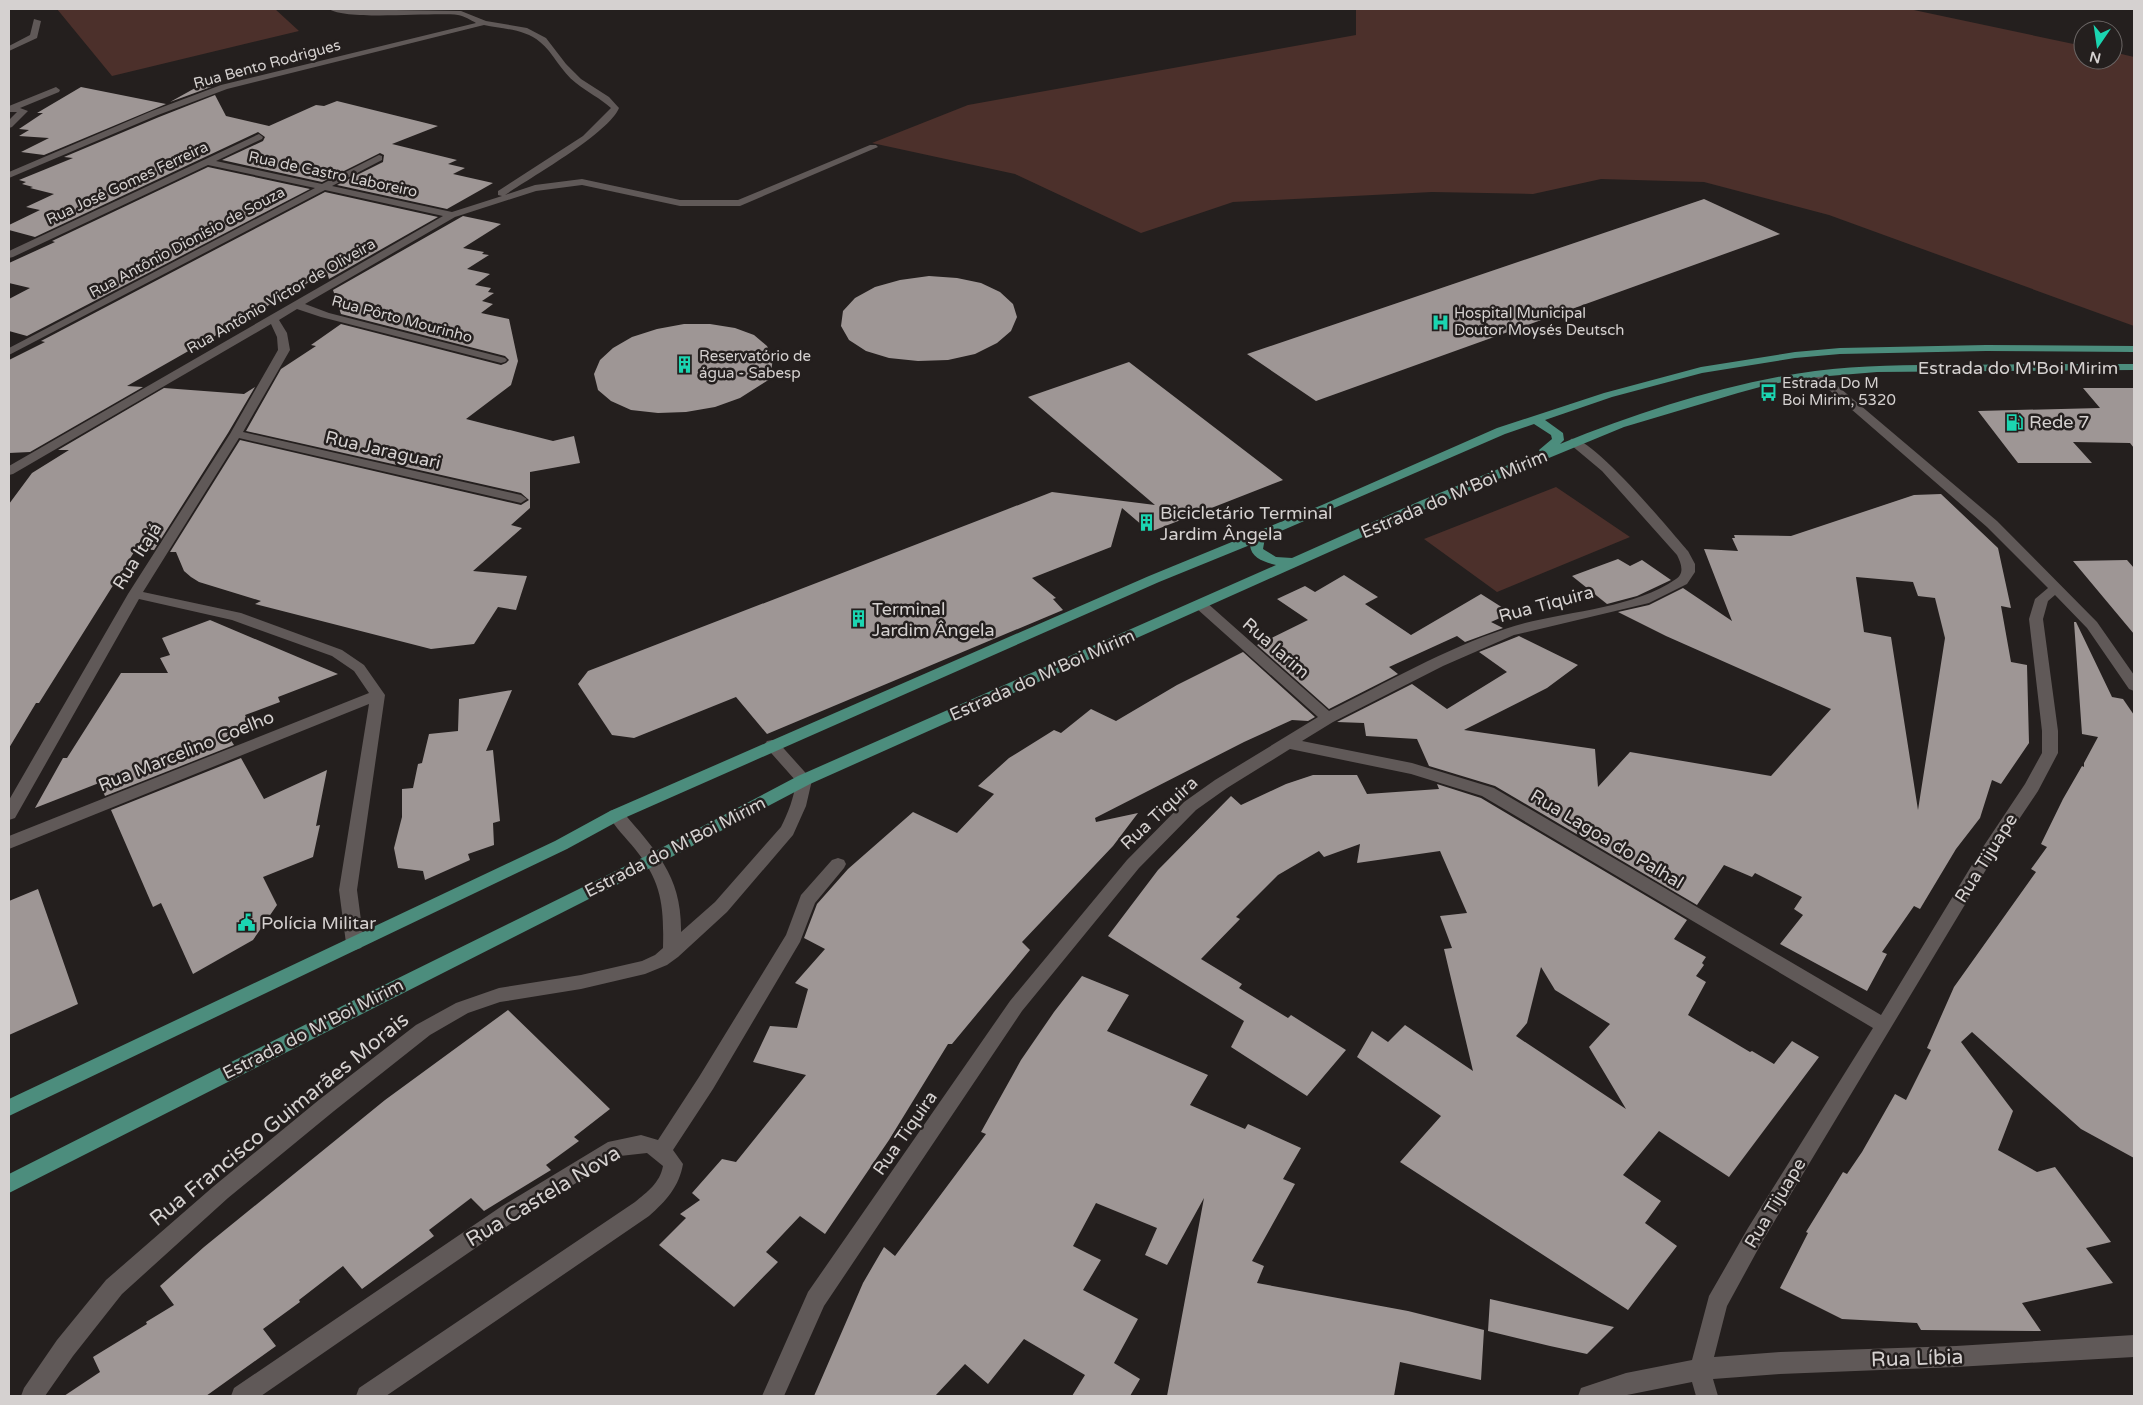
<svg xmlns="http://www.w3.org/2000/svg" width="2143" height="1405" font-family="'Varela Round',sans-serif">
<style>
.green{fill:#4c302b}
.building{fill:#9e9695;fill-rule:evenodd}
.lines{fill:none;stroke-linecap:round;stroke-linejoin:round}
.minor{fill:#605958;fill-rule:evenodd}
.major{fill:#4c8d7d;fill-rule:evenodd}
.labels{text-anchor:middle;stroke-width:5;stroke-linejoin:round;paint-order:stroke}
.far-street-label{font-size:15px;fill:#d5d1d0;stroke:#241f1e}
.far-poi-label{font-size:15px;fill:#d5d1d0;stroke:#241f1e;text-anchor:start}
.street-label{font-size:18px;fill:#d5d1d0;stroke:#241f1e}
.poi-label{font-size:18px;fill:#d5d1d0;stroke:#241f1e;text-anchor:start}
.near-street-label{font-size:21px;fill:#d5d1d0;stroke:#241f1e}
</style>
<rect width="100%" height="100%" fill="#241f1e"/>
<path class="green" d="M57,9H275L299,31L112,76Z
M1356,9H1909L2083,46V60H2113V52L2134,57V326L1829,215L1704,182L1601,179L1533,194L1432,192L1233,202L1141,233L1015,174L872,143L968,105L1356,35Z
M1556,487L1630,537L1497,592L1424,539Z"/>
<path class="building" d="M209,84L211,87L170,102L197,87Z
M81,87L166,104L44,155L21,152L49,138L19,136L29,130L19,129L43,113H37Z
M215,95L226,116L269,126L316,105L324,106L337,101L438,126L392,144L457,160L448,164L465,168L453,174L493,183L447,209L337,185L383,162L384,155L380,153L322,182L222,160L263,141L265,137L258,132L35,237L9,230V225L40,210L26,207L54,194L30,188L33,187L22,184L26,182L19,180L73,158L64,157L159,117Z
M208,167L310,189L27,336L9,331V299L30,288L9,283V263L55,242L52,241Z
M325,192L438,217L329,279L327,272L127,386L143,387L30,452L9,453V360L45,342L41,341Z
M1704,199L1780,234L1316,401L1247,354Z
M463,216L501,224L463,248L484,252L482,254L489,255L467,269L490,274L475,285L491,288L488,292L494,293L482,301L493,304L481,313L509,319L518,361L511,385L466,419L553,441L574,436L580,463L530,472V508L511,525L522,528L473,571L527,576L516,610L498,607L474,644L431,649L255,604L261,601L199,582L191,577L184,571L176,552H170L240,440L521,505L529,500L521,493L246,431L281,369L316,346L311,345L341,324L501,365L506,363L509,360L505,356L341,314L333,290Z
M929,276L957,278L981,283L1000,292L1013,304L1017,317L1011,331L997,343L975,354L948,360L918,361L889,358L866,351L849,340L841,326L843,311L855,298L875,287L900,280Z
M684,324H710L735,328L754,335L767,346L773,358L770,379L740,398L715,407L686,412L658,413L631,410L611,401L598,390L594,374L600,360L613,348L632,337L657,329Z
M1129,362L1283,480L1150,532L1122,508L1111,547L1032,578L1056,598L1053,599L1063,610L767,734L736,697L634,738L612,735L578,684L588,671L1052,492L1155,505L1028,397Z
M255,387L228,433L154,550L136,549L39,703H36L9,748V504L32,473L69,450H58L164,388L244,394Z
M2083,388H2134V448L2130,443L2073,442L2092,463H2018L1978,411L2100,408Z
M1941,494L1998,548L2011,608L2001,606L2011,662L2027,665L2029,743L2001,784L1992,780L1980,818L1956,849L1920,909L1914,906L1882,952L1887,954L1867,991L1780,944L1803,915L1794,909L1802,897L1755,873L1752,877L1724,865L1697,905L1495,786L1429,766L1417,739L1366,736L1364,723L1337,722L1412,684L1447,709L1507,672L1479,652L1519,636L1578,665L1547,688L1464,730L1595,749L1598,787L1630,752L1771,776L1831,709L1666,636L1618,612L1649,605L1683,588L1732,621L1704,549L1738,551L1732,538H1735L1734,535L1791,536L1914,495ZM1856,577L1913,582L1918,596L1935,598L1945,638L1918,810L1891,637L1864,632Z
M1618,559L1630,566L1642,560L1671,580L1637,596L1607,604L1572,576Z
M2127,560L2134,568V634L2073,561Z
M1344,575L1378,597L1365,604L1411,635L1481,594L1511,613L1491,622L1503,628L1465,642L1457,636L1389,667L1398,674L1329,709L1257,645L1308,620L1277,599L1305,586L1315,592Z
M210,620L338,674L278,697L280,702L245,715L250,724L227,734L234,745L105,796L99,783L35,808L63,758H67L121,673H168L160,658L170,655L162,638Z
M2074,622H2076L2112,697L2123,699L2134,715V1158L2081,1129L1972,1032L1961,1042L2013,1111L1998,1150L2037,1172L2055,1167L2111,1242L2086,1248L2113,1283L2022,1303L2041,1331L1921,1330L1917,1323L1842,1319L1780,1288L1808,1233L1806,1232L1843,1172L1847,1174L1862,1152L1895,1094L1906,1100L1931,1050L1927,1048L1954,987L2036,872L2031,869L2047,847L2041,844L2063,799L2082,766L2084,767V763L2098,737L2082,734Z
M1243,652L1315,717L1308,721L1292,720L1244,742L1095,818L1096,822L1138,813L1113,846L1022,942L1030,950L952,1044H948L889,1140L825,1234L800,1216L766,1252L778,1262L734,1307L659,1245L686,1218L680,1214L700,1200L692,1193L722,1159L736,1162L806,1075L753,1062L770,1026L797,1028L808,989L795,983L825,949L804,938L817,904L848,869L913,812L957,833L994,794L978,786L1009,758L1054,730L1061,733L1091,709L1116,721L1177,685Z
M512,690L486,751L493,750L500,821L493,823L494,845L468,854L470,860L425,880L423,871L398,868L394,848L402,817V789L413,788L418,764L422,763L429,734L458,731L459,699Z
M241,758L264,799L327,770L316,826L320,825L313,857L263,877L277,905L253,940L193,974L161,903L153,907L111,810Z
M1313,775H1357L1367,794L1439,789L1437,784L1481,798L1687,920L1674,939L1706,957L1702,963L1704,965L1696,976L1706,982L1688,1015L1750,1052L1752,1051L1774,1064L1792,1041L1819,1057L1729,1177L1659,1131L1623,1175L1661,1201L1645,1223L1677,1246L1628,1310L1400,1162L1441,1116L1357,1057L1372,1031L1388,1042L1405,1025L1473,1071L1444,949L1452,948L1440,916L1467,913L1440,851L1357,863L1360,844L1324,857L1319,851L1278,875L1236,917L1240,919L1201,959L1242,984L1239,988L1288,1018L1291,1015L1346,1050L1307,1096L1231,1047L1244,1021L1108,936L1158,870L1231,796L1241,805L1286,784ZM1541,967L1555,990L1610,1024L1589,1047L1626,1109L1516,1036L1527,1023Z
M38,889L78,1004L9,1035V901Z
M1082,976L1129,995L1107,1031L1208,1075L1190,1105L1245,1129L1248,1124L1301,1148L1283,1179L1295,1184L1252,1261L1264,1266L1257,1283L1408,1311L1484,1330L1481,1380L1400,1362L1394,1396H1167L1204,1198L1167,1265L1145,1255L1157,1228L1096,1203L1073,1246L1101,1260L1083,1290L1138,1319L1114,1363L1140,1379L1130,1396H1072L1085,1375L1024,1339L988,1384L965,1364L935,1396H814L863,1283L884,1247L895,1256L986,1134L981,1132L1021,1060L1054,1012Z
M508,1010L610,1109L574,1137L579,1141L546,1165L551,1170L484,1211L471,1198L429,1230L434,1236L362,1289L343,1266L299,1300L300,1302L263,1329L276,1346L206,1396H64L100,1372L93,1357L147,1324L146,1322L174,1305L160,1286L204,1247L385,1100Z
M1490,1299L1614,1327L1587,1354L1550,1346L1488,1331Z"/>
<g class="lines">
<path class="minor" d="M329,9L461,11L486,21L527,28L546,38L566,64L581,79L609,97L619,108C609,133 530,178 505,195L535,185L582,179L680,200H738L870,145H876L878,147L740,206H680L582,185L536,191L455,217L305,304L329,313L505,358L507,360L505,362L501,363L321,317L297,309L279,320L287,333L290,350L243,432L521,495L527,499L521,503L239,438L143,592L241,613L342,650L364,665L385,695L357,890L364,943L361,948L355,950L349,948L346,943L339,890L369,704L9,849V836L369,693L354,671L332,656L232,620L139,599L15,818L9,820V800L128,594L230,434L278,350L277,337L271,324L13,474L9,475V466L443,216L325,190L9,355V348L315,188L208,165L13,257L9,258V251L259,134L263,137L262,139L216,161L322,184L379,155L382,156V160L332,186L452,212L502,196L498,195V191L583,136L611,108C600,98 587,92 576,83C561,72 553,52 540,42C525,29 502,29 484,25L227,89L158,115L9,178V172L152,111L221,85L476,23C471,20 464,16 458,15C432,12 347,21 329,9Z
M34,19L41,21L37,38L9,51V46L30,35Z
M56,87L60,90L59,92L20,108L28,111L12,127L9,128V120L17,112H9V106Z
M1817,371L1821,372L1997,521L2097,622L2134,675V691L2129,689L2087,628L2055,595L2048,601L2043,619L2058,731V753L2038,791L1993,858L1762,1242L1727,1306L1714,1357L1780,1352L1956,1346L2134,1335V1357L1956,1367L1780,1374L1713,1379L1718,1396H1696L1692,1382L1622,1396H1578L1581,1388L1626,1373L1692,1360L1709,1296L1748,1228L1873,1028L1482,796L1411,774L1290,749L1227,788L1196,810L1139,868L1022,1011L824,1306L784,1396H762L808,1292L1010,1001L1127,860L1184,802L1215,780L1318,717L1196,608L1194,605L1196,602H1206L1329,711C1386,683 1445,649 1505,629C1557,611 1630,611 1676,579C1685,573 1681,563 1677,555L1602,471L1571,445L1569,442L1571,439C1591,434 1672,533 1688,551L1695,564V572L1687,584L1649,603L1514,635L1443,666L1333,722L1302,741L1412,763L1494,788L1881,1015L1981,850L2025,784L2042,753V731L2029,619L2035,599L2048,588L1987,527L1813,376L1811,374Z
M772,740L777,741L812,780L806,806L793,835L727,912L678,957L667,965L645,974L581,989L500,1002L468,1013L430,1035L334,1111L228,1198L122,1294L73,1356L45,1396H21L24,1388L57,1340L106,1280L214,1186L320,1099L416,1025L456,1003L499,988L581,975L642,961L655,955L663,948C664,906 662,882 635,849C626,838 615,827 608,815L610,811L616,809L622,811C656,851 682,876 681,932L715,902L781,827C788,813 794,798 796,781L764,745L767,741Z
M838,858L844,860L846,864L844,868L815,903L800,942L713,1089L673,1150L683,1164C679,1187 666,1201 649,1216L386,1396H356L359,1388L635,1202C647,1192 660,1183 663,1166L647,1153L620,1156L516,1220L261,1396H231L234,1388L502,1206L608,1142L641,1135L658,1140L699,1077L786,935L801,895L832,860Z"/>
<path class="major" d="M1986,345L2134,346V352L1986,351L1840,354L1795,358L1702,373L1612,397L1545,420L1563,433L1564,440L1560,444C1642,411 1727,383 1815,371C1862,365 1909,365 1955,365C2015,364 2074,364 2134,364V370L1877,372L1817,377L1771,384L1738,393L1624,427L1430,507L810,784L658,864L9,1193V1174L372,991L646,856L798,776L1276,565C1264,562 1251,558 1250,545L1159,582L622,819L567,849L9,1116V1099L555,841L610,811L1149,576L1322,505L1497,428L1604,393L1701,367L1795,352L1840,348ZM1534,424L1551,435L1552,439L1539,450L1540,452L1420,501L1292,558L1276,557L1263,549L1265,538L1505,434Z"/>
</g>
<defs>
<symbol id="hospital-bare" viewBox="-9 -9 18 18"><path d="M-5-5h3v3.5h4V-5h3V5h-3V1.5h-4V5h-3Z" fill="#1bd5b1" stroke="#241f1e" stroke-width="2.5" paint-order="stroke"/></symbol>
<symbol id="building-bare" viewBox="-9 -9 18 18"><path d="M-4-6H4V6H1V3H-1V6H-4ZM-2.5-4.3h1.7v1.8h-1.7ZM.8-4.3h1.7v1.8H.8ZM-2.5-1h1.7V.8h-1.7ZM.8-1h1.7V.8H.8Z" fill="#1bd5b1" stroke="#241f1e" stroke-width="2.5" paint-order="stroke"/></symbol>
<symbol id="bus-bare" viewBox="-9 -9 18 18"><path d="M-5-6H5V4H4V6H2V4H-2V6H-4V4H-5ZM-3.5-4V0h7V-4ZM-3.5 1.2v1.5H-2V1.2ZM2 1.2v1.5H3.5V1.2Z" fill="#1bd5b1" stroke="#241f1e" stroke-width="2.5" paint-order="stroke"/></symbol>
<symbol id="fuel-bare" viewBox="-9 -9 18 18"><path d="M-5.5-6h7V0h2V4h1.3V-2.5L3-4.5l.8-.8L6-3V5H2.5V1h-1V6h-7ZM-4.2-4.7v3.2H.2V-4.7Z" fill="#1bd5b1" stroke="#241f1e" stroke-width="2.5" paint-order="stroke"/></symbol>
<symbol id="civic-bare" viewBox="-9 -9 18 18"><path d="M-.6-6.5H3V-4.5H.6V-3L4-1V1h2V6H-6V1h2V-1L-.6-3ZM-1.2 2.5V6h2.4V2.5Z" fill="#1bd5b1" stroke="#241f1e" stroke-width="2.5" paint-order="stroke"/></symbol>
</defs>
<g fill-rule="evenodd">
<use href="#hospital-bare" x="1428" y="310" width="25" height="25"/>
<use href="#building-bare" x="672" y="352" width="25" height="25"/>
<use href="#bus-bare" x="1756" y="380" width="25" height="25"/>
<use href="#fuel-bare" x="2002" y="410" width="25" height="25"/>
<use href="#building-bare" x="1134" y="510" width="25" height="25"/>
<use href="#building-bare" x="846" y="606" width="25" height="25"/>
<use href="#civic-bare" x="234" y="910" width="25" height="25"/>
</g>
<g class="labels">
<g class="far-street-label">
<text transform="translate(267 64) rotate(-15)" y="5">Rua Bento Rodrigues</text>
<text transform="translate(333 174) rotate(12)" y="5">Rua de Castro Laboreiro</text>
<text transform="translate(127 183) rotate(-25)" y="5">Rua José Gomes Ferreira</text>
<text transform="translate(187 242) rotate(-28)" y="5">Rua Antônio Dionísio de Souza</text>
<text transform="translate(281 296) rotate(-30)" y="5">Rua Antônio Victor de Oliveira</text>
<text transform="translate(402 319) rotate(15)" y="5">Rua Pôrto Mourinho</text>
</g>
<g class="far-poi-label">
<text x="1454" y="318">Hospital Municipal<tspan x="1454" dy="17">Doutor Moysés Deutsch</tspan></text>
<text x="699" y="361">Reservatório de<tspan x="699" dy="17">água - Sabesp</tspan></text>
<text x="1782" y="388">Estrada Do M<tspan x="1782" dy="17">Boi Mirim, 5320</tspan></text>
</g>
<g class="street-label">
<text x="2018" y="374">Estrada do M'Boi Mirim</text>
<text transform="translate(383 450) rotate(13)" y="6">Rua Jaraguari</text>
<text transform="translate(1454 494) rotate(-23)" y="6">Estrada do M'Boi Mirim</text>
<text transform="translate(137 556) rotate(-58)" y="6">Rua Itajá</text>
<text transform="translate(1546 604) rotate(-15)" y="6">Rua Tiquira</text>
<text transform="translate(1276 648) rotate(41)" y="6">Rua Iarim</text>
<text transform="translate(1042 675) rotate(-24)" y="6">Estrada do M'Boi Mirim</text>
<text transform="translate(186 751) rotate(-22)" y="6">Rua Marcelino Coelho</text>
<text transform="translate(1159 813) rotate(-43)" y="6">Rua Tiquira</text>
<text transform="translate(1607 839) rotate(31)" y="6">Rua Lagoa do Palhal</text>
<text transform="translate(675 847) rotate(-27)" y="6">Estrada do M'Boi Mirim</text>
<text transform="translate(1986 858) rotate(-58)" y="6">Rua Tijuape</text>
<text transform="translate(313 1029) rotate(-27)" y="6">Estrada do M'Boi Mirim</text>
<text transform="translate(905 1133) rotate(-55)" y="6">Rua Tiquira</text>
<text transform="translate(1775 1203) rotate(-59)" y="6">Rua Tijuape</text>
</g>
<g class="poi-label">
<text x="2029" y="428">Rede 7</text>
<text x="1160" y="519">Bicicletário Terminal<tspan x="1160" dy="21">Jardim Ângela</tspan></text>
<text x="872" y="615">Terminal<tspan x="872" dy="21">Jardim Ângela</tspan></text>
<text x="261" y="929">Polícia Militar</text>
</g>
<g class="near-street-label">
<text transform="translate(279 1119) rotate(-39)" y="7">Rua Francisco Guimarães Morais</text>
<text transform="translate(543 1196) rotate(-31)" y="7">Rua Castela Nova</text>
<text transform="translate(1917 1358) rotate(-2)" y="7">Rua Líbia</text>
</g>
</g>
<rect width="2143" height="1405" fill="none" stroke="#d5d1d0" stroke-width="20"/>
<g transform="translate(2098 45) rotate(193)"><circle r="24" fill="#241f1e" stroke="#6b6665"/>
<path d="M0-4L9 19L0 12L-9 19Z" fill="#1bd5b1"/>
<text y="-8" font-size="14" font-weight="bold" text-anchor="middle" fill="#d5d1d0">N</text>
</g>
</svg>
